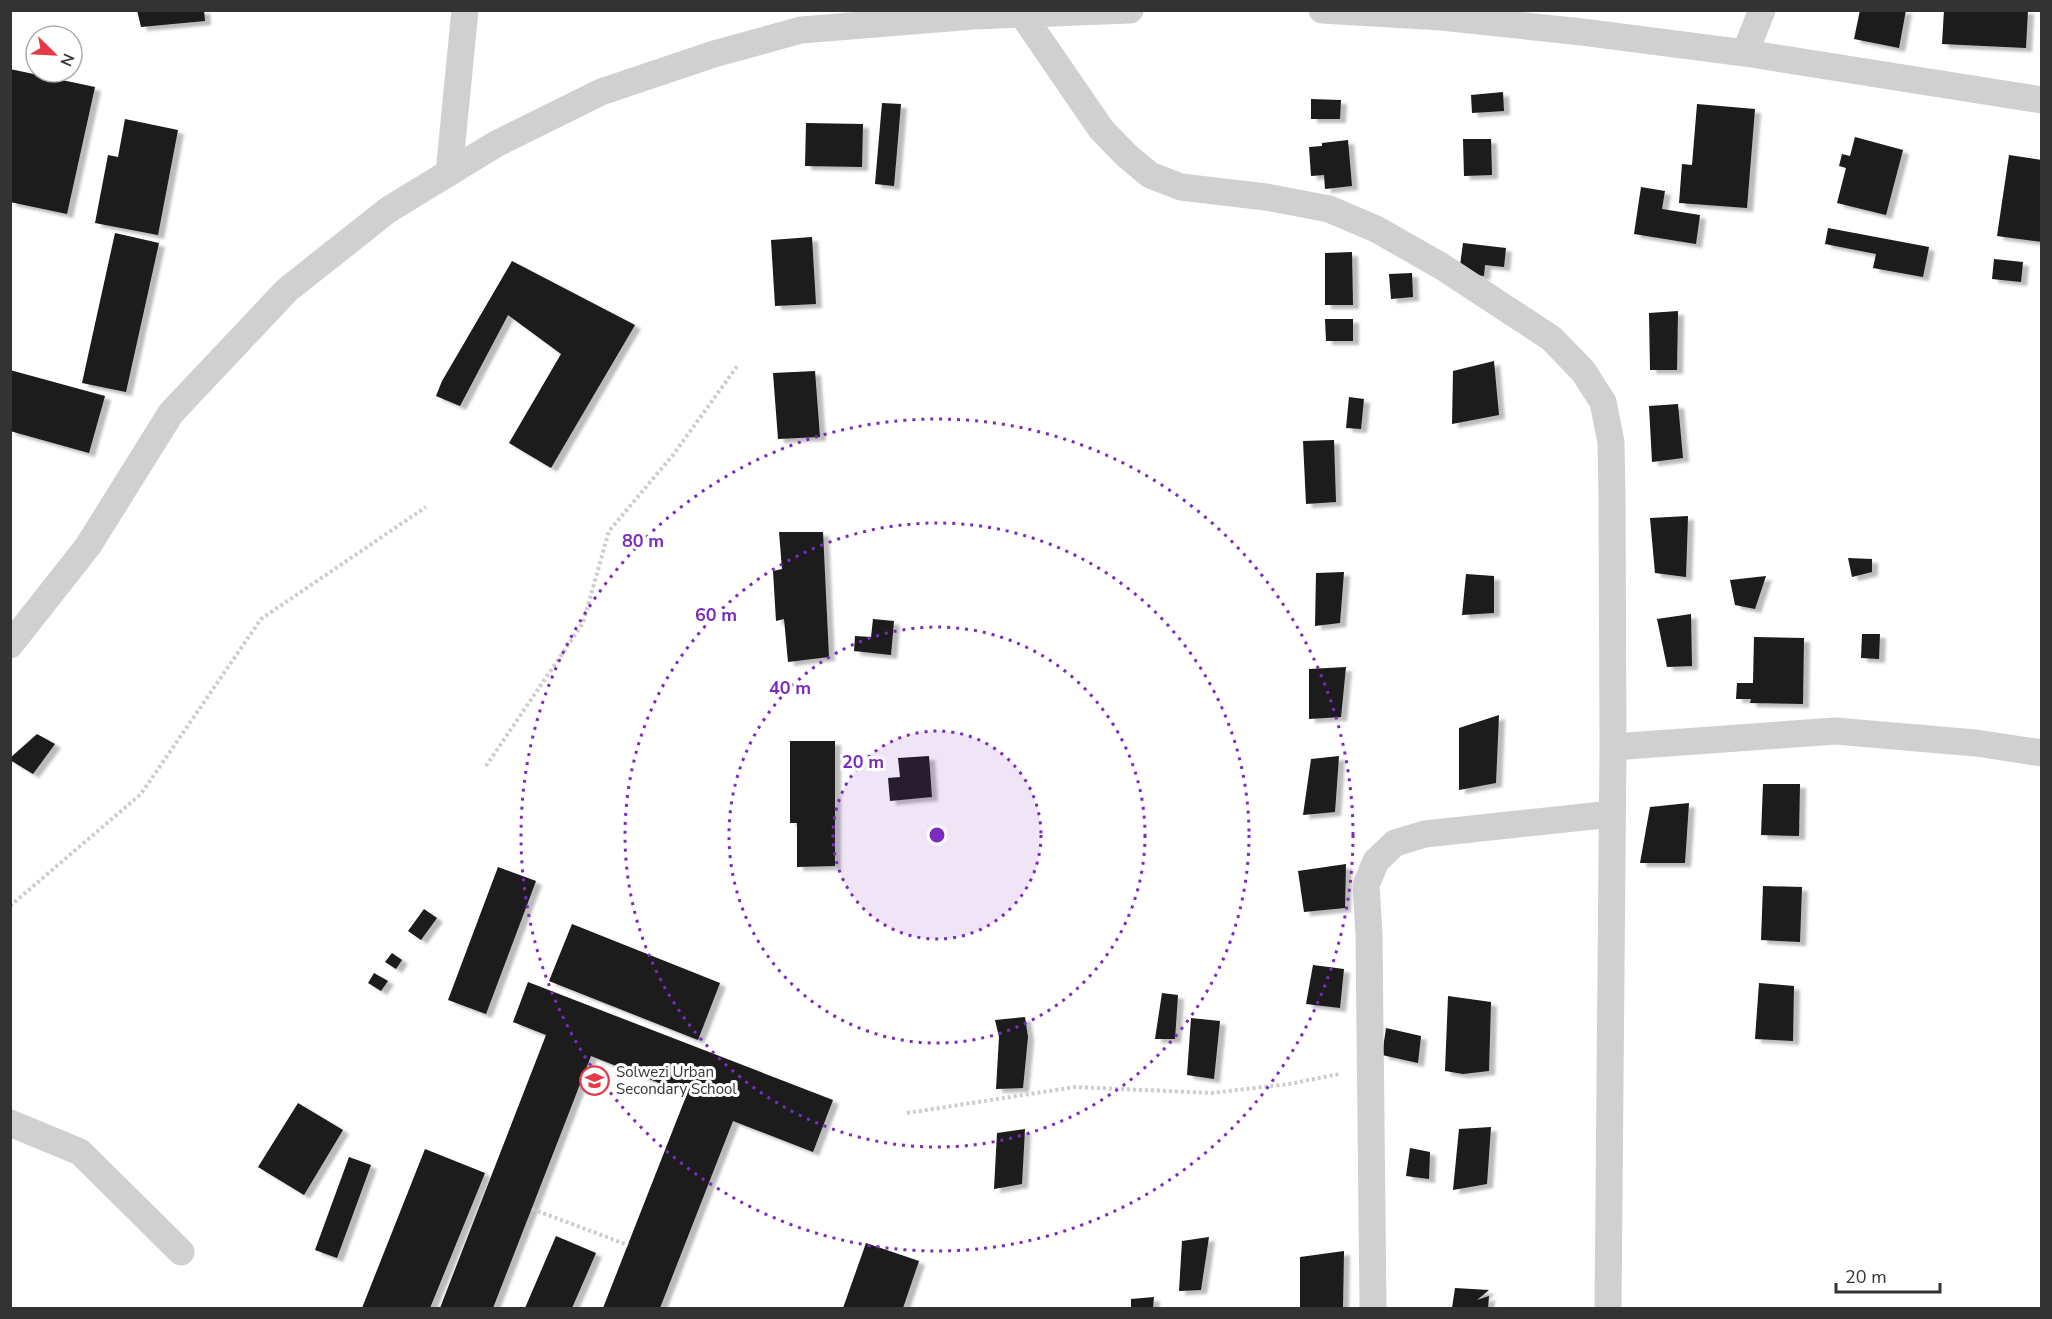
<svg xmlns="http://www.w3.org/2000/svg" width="2052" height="1319" font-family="'Nunito Sans',sans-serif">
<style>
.building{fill:#1a1a1a;filter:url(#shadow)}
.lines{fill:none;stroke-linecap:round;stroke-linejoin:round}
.path{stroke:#cdcdcd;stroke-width:4;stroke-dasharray:3 3;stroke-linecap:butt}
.minor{stroke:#d0d0d0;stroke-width:27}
.ring{fill:none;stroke:#7b2cbf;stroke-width:3;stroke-dasharray:3 6}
.labels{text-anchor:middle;stroke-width:6;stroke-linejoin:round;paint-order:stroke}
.poi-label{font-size:15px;fill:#333;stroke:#fff;text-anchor:start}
.centre{fill:#7b2cbf;stroke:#fff;stroke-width:3}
.ring-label{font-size:18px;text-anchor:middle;font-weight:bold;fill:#7b2cbf;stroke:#fff;stroke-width:6;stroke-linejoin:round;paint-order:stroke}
</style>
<defs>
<filter id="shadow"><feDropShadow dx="6" dy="4" stdDeviation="1.5" flood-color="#0004"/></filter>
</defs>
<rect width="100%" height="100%" fill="#fff"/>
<path class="building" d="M137,10H204L205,21L141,27Z
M1860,10H1906L1899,48L1854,39Z
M1944,10H2028L2026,48L1942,44Z
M10,69L95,87L67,214L10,202Z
M1503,92L1504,111L1472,113L1471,95Z
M1311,99L1341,100L1340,119H1311Z
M882,103L901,104L894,186L875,184Z
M1697,104L1755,109L1747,208L1679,203L1682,164L1692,165Z
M125,119L178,130L158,235L95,223L108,155L118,157Z
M806,123L863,124L862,167L805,166Z
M1855,137L1903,150L1886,215L1837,203L1846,168L1839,166L1842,154L1850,156Z
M1463,139H1491L1492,175L1464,176Z
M1348,140L1352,186L1325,189L1324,175L1311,176L1309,147L1322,146V143Z
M2009,155L2042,160V242L1997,236Z
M1641,187L1665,191L1662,209L1700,215L1696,244L1634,234Z
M1828,228L1929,247L1923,277L1873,268L1876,254L1825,244Z
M115,233L159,243L126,392L82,383Z
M812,237L816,304L775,306L771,240Z
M1463,243L1506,248L1504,267L1485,265L1484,276L1459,273Z
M1352,252L1353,305H1325V253Z
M1994,259L2023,262L2021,282L1992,279Z
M512,261L635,325L551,468L509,443L561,354L508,315L460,406L436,396L442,381Z
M1412,273L1413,297L1391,299L1389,274Z
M1678,311L1677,370H1650L1649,313Z
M1325,319H1353V341H1326Z
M1494,361L1499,415L1452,424L1453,371Z
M10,370L105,396L89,453L10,431Z
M815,371L820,437L778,439L773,373Z
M1349,397L1364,399L1361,429L1346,428Z
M1678,404L1683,458L1652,462L1649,406Z
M1334,440L1336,502L1306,504L1303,441Z
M1688,516L1686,577L1655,573L1650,518Z
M779,532H823L829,657L788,662L784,619L776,621L773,571L782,569Z
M1848,558L1872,559V572L1852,577Z
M1344,572L1340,623L1315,626L1316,573Z
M1466,574L1494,576V613L1462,615Z
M1766,576L1755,609L1735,605L1730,580Z
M1691,614L1692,666L1667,667L1657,619Z
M873,619L894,621L891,655L854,651L855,636L871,637Z
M1862,634H1880L1879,659L1861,658Z
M1754,637L1804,638L1803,704L1750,703L1751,699H1736L1737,683H1753Z
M1346,667L1341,717L1309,719V669Z
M1499,715L1496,783L1459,790V728Z
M37,734L55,744L33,774L10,760V758Z
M790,741H835V866L797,867V823H790Z
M929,756L932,797L890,801L888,778L900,777L898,758Z
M1339,756L1335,812L1303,815L1311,759Z
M1763,784H1800L1799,836L1761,835Z
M1689,803L1685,863H1640L1650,807Z
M1346,864L1345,908L1304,912L1298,871Z
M498,867L536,881L486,1014L448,1000Z
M1763,886L1802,887L1800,942L1761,940Z
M424,909L437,918L421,940L408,931Z
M572,924L720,983L698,1040L549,981Z
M392,953L402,960L396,969L385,962Z
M1313,965L1344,969L1340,1008L1306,1004Z
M374,973L388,981L381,991L368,983Z
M528,982L833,1100L813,1152L733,1121L660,1308H603L687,1094L591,1056L493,1308H440L546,1035L513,1022Z
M1759,983L1794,986L1793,1041L1755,1039Z
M1162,993L1178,995L1175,1039H1155Z
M1448,996L1491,1002L1489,1071L1463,1074L1445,1071Z
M1025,1017L1028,1037L1023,1088L996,1089L999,1037L995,1020Z
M1191,1018L1220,1021L1214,1079L1187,1075Z
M1386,1028L1421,1036L1418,1063L1382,1055Z
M298,1103L343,1130L304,1195L258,1167Z
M1491,1127L1487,1184L1453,1190L1459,1129Z
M1025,1129L1022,1184L994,1189L997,1133Z
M1410,1148L1430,1152L1429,1179L1406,1176Z
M425,1149L485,1173L430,1308H362Z
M349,1157L371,1165L337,1258L315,1250Z
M556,1236L596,1253L572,1308H525Z
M1209,1237L1201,1290L1179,1291L1182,1241Z
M866,1243L919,1261L903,1308H843Z
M1344,1251L1343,1307H1300V1257Z
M1455,1288L1489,1290L1477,1300L1489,1296L1488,1308H1452Z
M1154,1297L1153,1308H1131V1299Z"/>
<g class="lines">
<path class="path" d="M486,766L583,623L609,531L673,455L738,365
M10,906L141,794L261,619L426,507
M907,1113L1075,1087L1212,1093L1289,1084L1339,1074
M532,1209L628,1245"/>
<path class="minor" d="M1022,10V14L1101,129L1126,155L1150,175L1181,187L1266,197L1329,209L1376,229L1441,266L1551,338L1583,371L1603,402L1611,442L1612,497L1613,747L1608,1308
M1322,10L1441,17L1582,32L1745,53L2042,100
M1745,53L1762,10
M449,173L465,10
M10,645L88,546L171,413L287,290L388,210L496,144L601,92L714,54L801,30L974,16L1130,10
M1613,747L1835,731L1976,743L2042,753
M10,1123L80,1152L181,1252
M1373,1308L1369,935L1366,885L1376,861L1395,843L1425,834L1612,814"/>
</g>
<circle cx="937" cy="835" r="104" fill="#7b2cbf" fill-opacity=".12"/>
<g class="ring">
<circle cx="937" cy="835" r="104"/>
<circle cx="937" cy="835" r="208"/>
<circle cx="937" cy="835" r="312"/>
<circle cx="937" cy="835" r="416"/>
</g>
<defs>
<symbol id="school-ring" viewBox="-11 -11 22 22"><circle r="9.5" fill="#fff" stroke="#e63946" stroke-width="1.5"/><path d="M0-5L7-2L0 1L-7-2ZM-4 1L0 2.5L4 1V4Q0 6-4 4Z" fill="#e63946"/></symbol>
</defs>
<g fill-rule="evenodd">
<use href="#school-ring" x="578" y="1064" width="33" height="33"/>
</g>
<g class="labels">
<g class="poi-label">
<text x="616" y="1077">Solwezi Urban<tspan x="616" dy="17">Secondary School</tspan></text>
</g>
</g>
<circle cx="937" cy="835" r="9" class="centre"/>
<g class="ring-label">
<text x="643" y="547">80 m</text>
<text x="716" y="621">60 m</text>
<text x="790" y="694">40 m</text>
<text x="863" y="768">20 m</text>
</g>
<rect width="2052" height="1319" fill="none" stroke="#333333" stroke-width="24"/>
<g transform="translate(54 54) rotate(114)"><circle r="28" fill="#ffffff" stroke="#adadad" stroke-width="1.5"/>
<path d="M0-4.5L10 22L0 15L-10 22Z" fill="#e63946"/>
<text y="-9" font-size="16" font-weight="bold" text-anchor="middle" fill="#333333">N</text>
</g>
<path d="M1836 1283v9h104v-9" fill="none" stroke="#333333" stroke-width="3"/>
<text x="1845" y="1283" font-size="18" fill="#333333" stroke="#ffffff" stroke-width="4.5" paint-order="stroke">20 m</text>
</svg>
